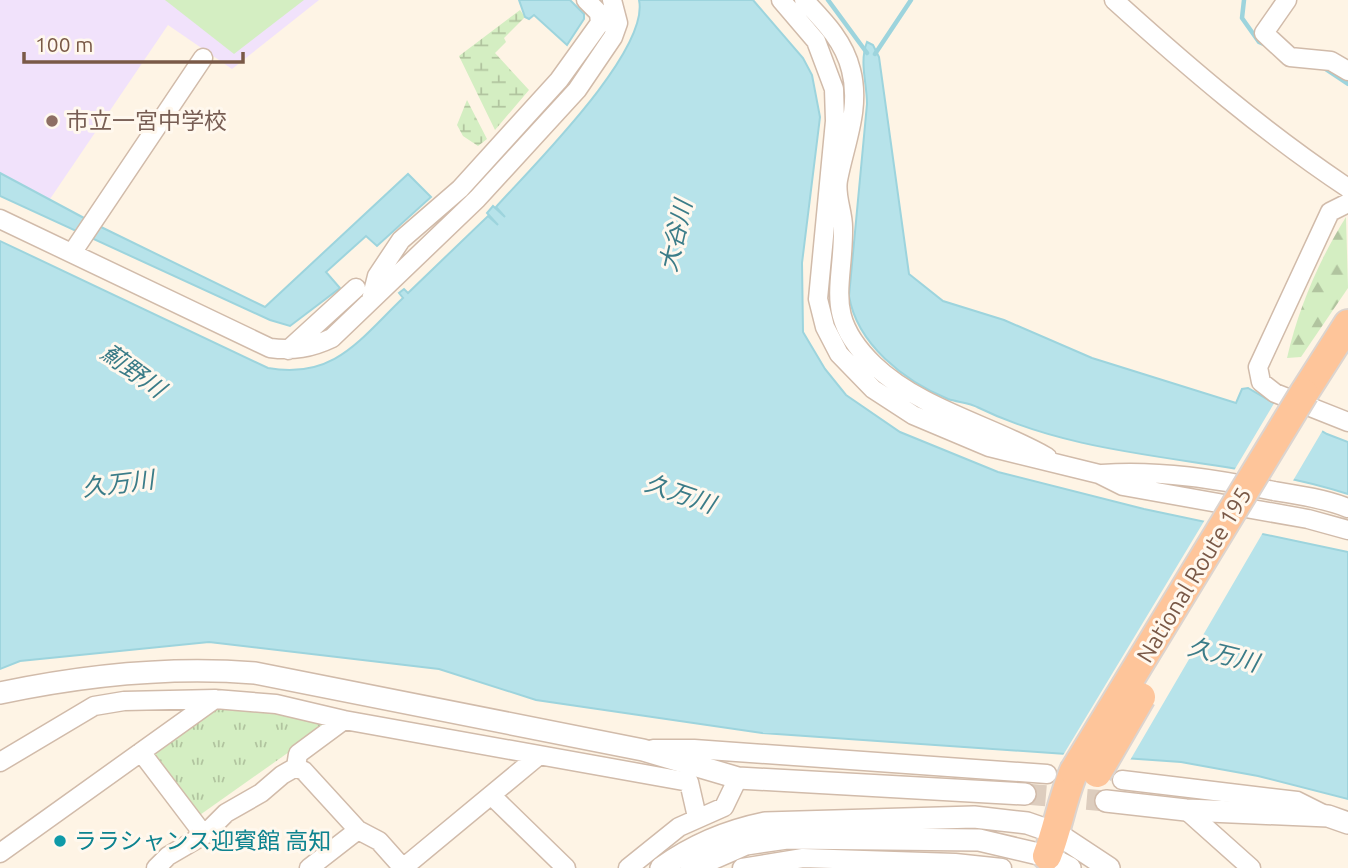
<svg xmlns="http://www.w3.org/2000/svg" width="1348" height="868" font-family="Ubuntu,'Noto Sans JP',sans-serif">
<style>
.education{fill:#f1e2fb}
.grass{fill:#d4eec2}
.forest{fill:url(#forest-firs)}
.wetland{fill:url(#wetland-marsh)}
.park{fill:url(#park-tufts)}
.water{fill:#b7e3ea;stroke:#9dd4dd;stroke-width:2}
.pier{fill:#fef4e5}
.lines{fill:none;stroke-linecap:round;stroke-linejoin:round}
.stream{stroke:#9dd4dd;stroke-width:4.5}
.tertiary-tunnel{stroke:#ddcdbe;stroke-width:21;stroke-dasharray:21 10;stroke-linecap:butt}
.minor-casing{stroke:#d1bbaa;stroke-width:21}
.tertiary-casing{stroke:#d1bbaa;stroke-width:24}
.trunk-casing{stroke:#dcd4cf;stroke-width:32}
.minor{stroke:#fff;stroke-width:18}
.tertiary{stroke:#fff;stroke-width:21}
.trunk{stroke:#fec59a;stroke-width:28}
.trunk-bridge-casing{stroke:#dcd4cf;stroke-width:32;stroke-linecap:butt}
.trunk-bridge{stroke:#fec59a;stroke-width:28}
.education-dot{fill:#8d6e63;stroke:#fff8ee;stroke-width:2.5}
.culture-dot{fill:#0f9aa8;stroke:#fff8ee;stroke-width:2.5}
.labels{text-anchor:middle;stroke-width:6;stroke-linejoin:round;paint-order:stroke}
.education-label{font-size:23px;fill:#785e54;stroke:#fff8ee;text-anchor:start}
.street-label{font-size:23px;fill:#7a5947;stroke:#fff8ee}
.culture-label{font-size:23px;fill:#0d838f;stroke:#fff8ee;text-anchor:start}
.water-label{font-size:24px;font-style:italic;fill:#3b7c88;stroke:#fff8ee}
</style>
<defs>
<pattern id="forest-firs" width="22" height="20" patternUnits="userSpaceOnUse" patternTransform="scale(1.75)"><rect width="22" height="20" fill="#d4eec2"/><path d="M5 1l3.5 6h-7zM16 11l3.5 6h-7z" fill="#b1c49f"/></pattern>
<pattern id="wetland-marsh" width="20" height="14" patternUnits="userSpaceOnUse" patternTransform="scale(1.75)"><rect width="20" height="14" fill="#d4eec2"/><path d="M1 5h8M5 5V1M11 12h8M15 12V8" fill="none" stroke="#b1c49f"/></pattern>
<pattern id="park-tufts" width="24" height="20" patternUnits="userSpaceOnUse" patternTransform="scale(1.75)"><rect width="24" height="20" fill="#d4eec2"/><path d="M3 7l-1-3M5 7V3M7 7l1-3M15 17l-1-3M17 17v-4M19 17l1-3" fill="none" stroke="#b1c49f"/></pattern>
</defs>
<rect width="100%" height="100%" fill="#fef4e5"/>
<path class="education" d="M0,0H319L232,69L168,25L50,199L0,173Z"/>
<path class="grass" d="M165,0H304L234,54Z"/>
<path class="forest" d="M1346,217L1348,288L1301,357L1287,358C1298,309 1319,260 1346,217Z"/>
<path class="wetland" d="M520,10L525,17L504,38L506,42L495,53L529,90L495,130L459,56Z
M467,100L487,139L478,146L463,136L457,125Z"/>
<path class="park" d="M215,708C251,710 286,713 321,721L323,728L197,817L154,757L156,750Z"/>
<path class="water" d="M519,0H570L584,14V19L567,45L534,15L529,19L525,17Z
M639,0H753L803,58L812,75L820,117L802,263L803,332L825,369L846,395L900,432L998,472L1144,509L1348,552V799L1258,776L1181,762L762,733L536,700L439,669L209,642L20,661L0,669V241L268,368C334,380 360,339 403,298L399,293L404,289L408,293L488,216L498,225L487,213L493,206L505,217L496,207C531,168 650,51 639,0Z
M867,42L873,45L879,57L909,274L943,301L1004,320L1092,358L1236,403L1242,389L1248,388L1327,434L1348,442V494C1228,455 1093,464 977,407C970,403 957,402 948,399C904,381 857,344 849,296L867,104C867,83 859,62 867,42Z
M0,173L99,226L265,307L408,174L431,197L377,246L366,236L326,272L340,288L290,326L270,320L0,196Z"/>
<path class="pier" d="M1276,400L1324,428L1291,484L1232,474Z
M1206,518L1265,529L1129,762L1062,757Z"/>
<g class="lines">
<path class="stream" d="M828,0L867,53
M1244,0L1242,18L1259,42L1266,45
M875,54L911,0
M1324,68L1348,84"/>
<path class="tertiary-tunnel" d="M1025,794L1106,801"/>
<defs>
<path id="minor" d="M781,0L816,41L834,89L835,121L818,299L825,327L839,354L873,389L913,415L989,447L1099,474L1123,486L1308,519L1348,530
M804,0C824,21 844,41 851,70C861,108 845,143 838,180C835,196 843,211 843,227C844,286 822,315 874,365C920,409 991,425 1047,457
M1114,0C1188,67 1265,133 1348,188
M1287,0L1264,33L1290,57L1331,61L1348,71
M1348,203L1330,212L1258,367L1261,382L1275,393L1348,422
M0,219L270,348C293,351 311,348 332,338L477,199L577,90L613,37L618,23L612,0
M72,253L203,58
M371,300L377,276L401,240L460,189L559,80L600,23L599,13L586,0
M288,350L356,288
M1102,474C1160,470 1217,479 1274,491C1299,495 1325,499 1348,508
M653,749H694L1047,774
M141,752L204,835
M0,762L94,706L124,701L215,699L276,704L344,720
M296,767L298,754L344,720L689,782L697,817
M1122,780L1297,801L1325,815
M491,795L566,868
M1186,810L1251,868
M0,853L215,699
M156,868L168,856L204,835L226,813L261,793L282,775L296,767L304,771L358,830L379,841L403,868
M309,868L358,830
M403,868L537,757
M628,868L679,827L724,807L738,778
M742,868L803,858L955,863L1002,868"/>
<path id="tertiary" d="M0,693C85,675 168,666 255,673L643,750L738,778L1025,794
M1106,801L1186,810L1328,816L1348,823
M661,868C693,845 726,831 765,823L974,817L1027,823L1056,833L1109,868
M691,868L746,844L787,838L979,840L1047,856L1070,868"/>
<path id="trunk" d="M1304,393L1348,324
M1047,856C1058,828 1062,799 1074,771"/>
</defs>
<use href="#minor" class="minor-casing"/>
<use href="#tertiary" class="tertiary-casing"/>
<use href="#trunk" class="trunk-casing"/>
<use href="#minor" class="minor"/>
<use href="#tertiary" class="tertiary"/>
<use href="#trunk" class="trunk"/>
<defs>
<path id="trunk-bridge" d="M1074,771L1304,393
M1097,773L1141,697"/>
</defs>
<use href="#trunk-bridge" class="trunk-bridge-casing"/>
<use href="#trunk-bridge" class="trunk-bridge"/>
</g>
<circle class="education-dot" cx="52" cy="121" r="7"/>
<circle class="culture-dot" cx="60" cy="841" r="7"/>
<g class="labels">
<g class="education-label">
<text x="66" y="129">市立一宮中学校</text>
</g>
<g class="street-label">
<text transform="translate(1194 575) rotate(-59)" y="8">National Route 195</text>
</g>
<g class="culture-label">
<text x="74" y="849">ララシャンス迎賓館 高知</text>
</g>
<g class="water-label">
<text transform="translate(676 236) rotate(-77)" y="8">大谷川</text>
<text transform="translate(133 371) rotate(36)" y="8">薊野川</text>
<text transform="translate(118 484) rotate(-7)" y="8">久万川</text>
<text transform="translate(680 494) rotate(19)" y="8">久万川</text>
<text transform="translate(1223 655) rotate(14)" y="8">久万川</text>
</g>
</g>
<path d="M24 52v10h219v-10" fill="none" stroke="#7a5947" stroke-width="3.5"/>
<text x="35" y="52" font-size="21" fill="#7a5947" stroke="#fff8ee" stroke-width="5" paint-order="stroke">100 m</text>
</svg>
